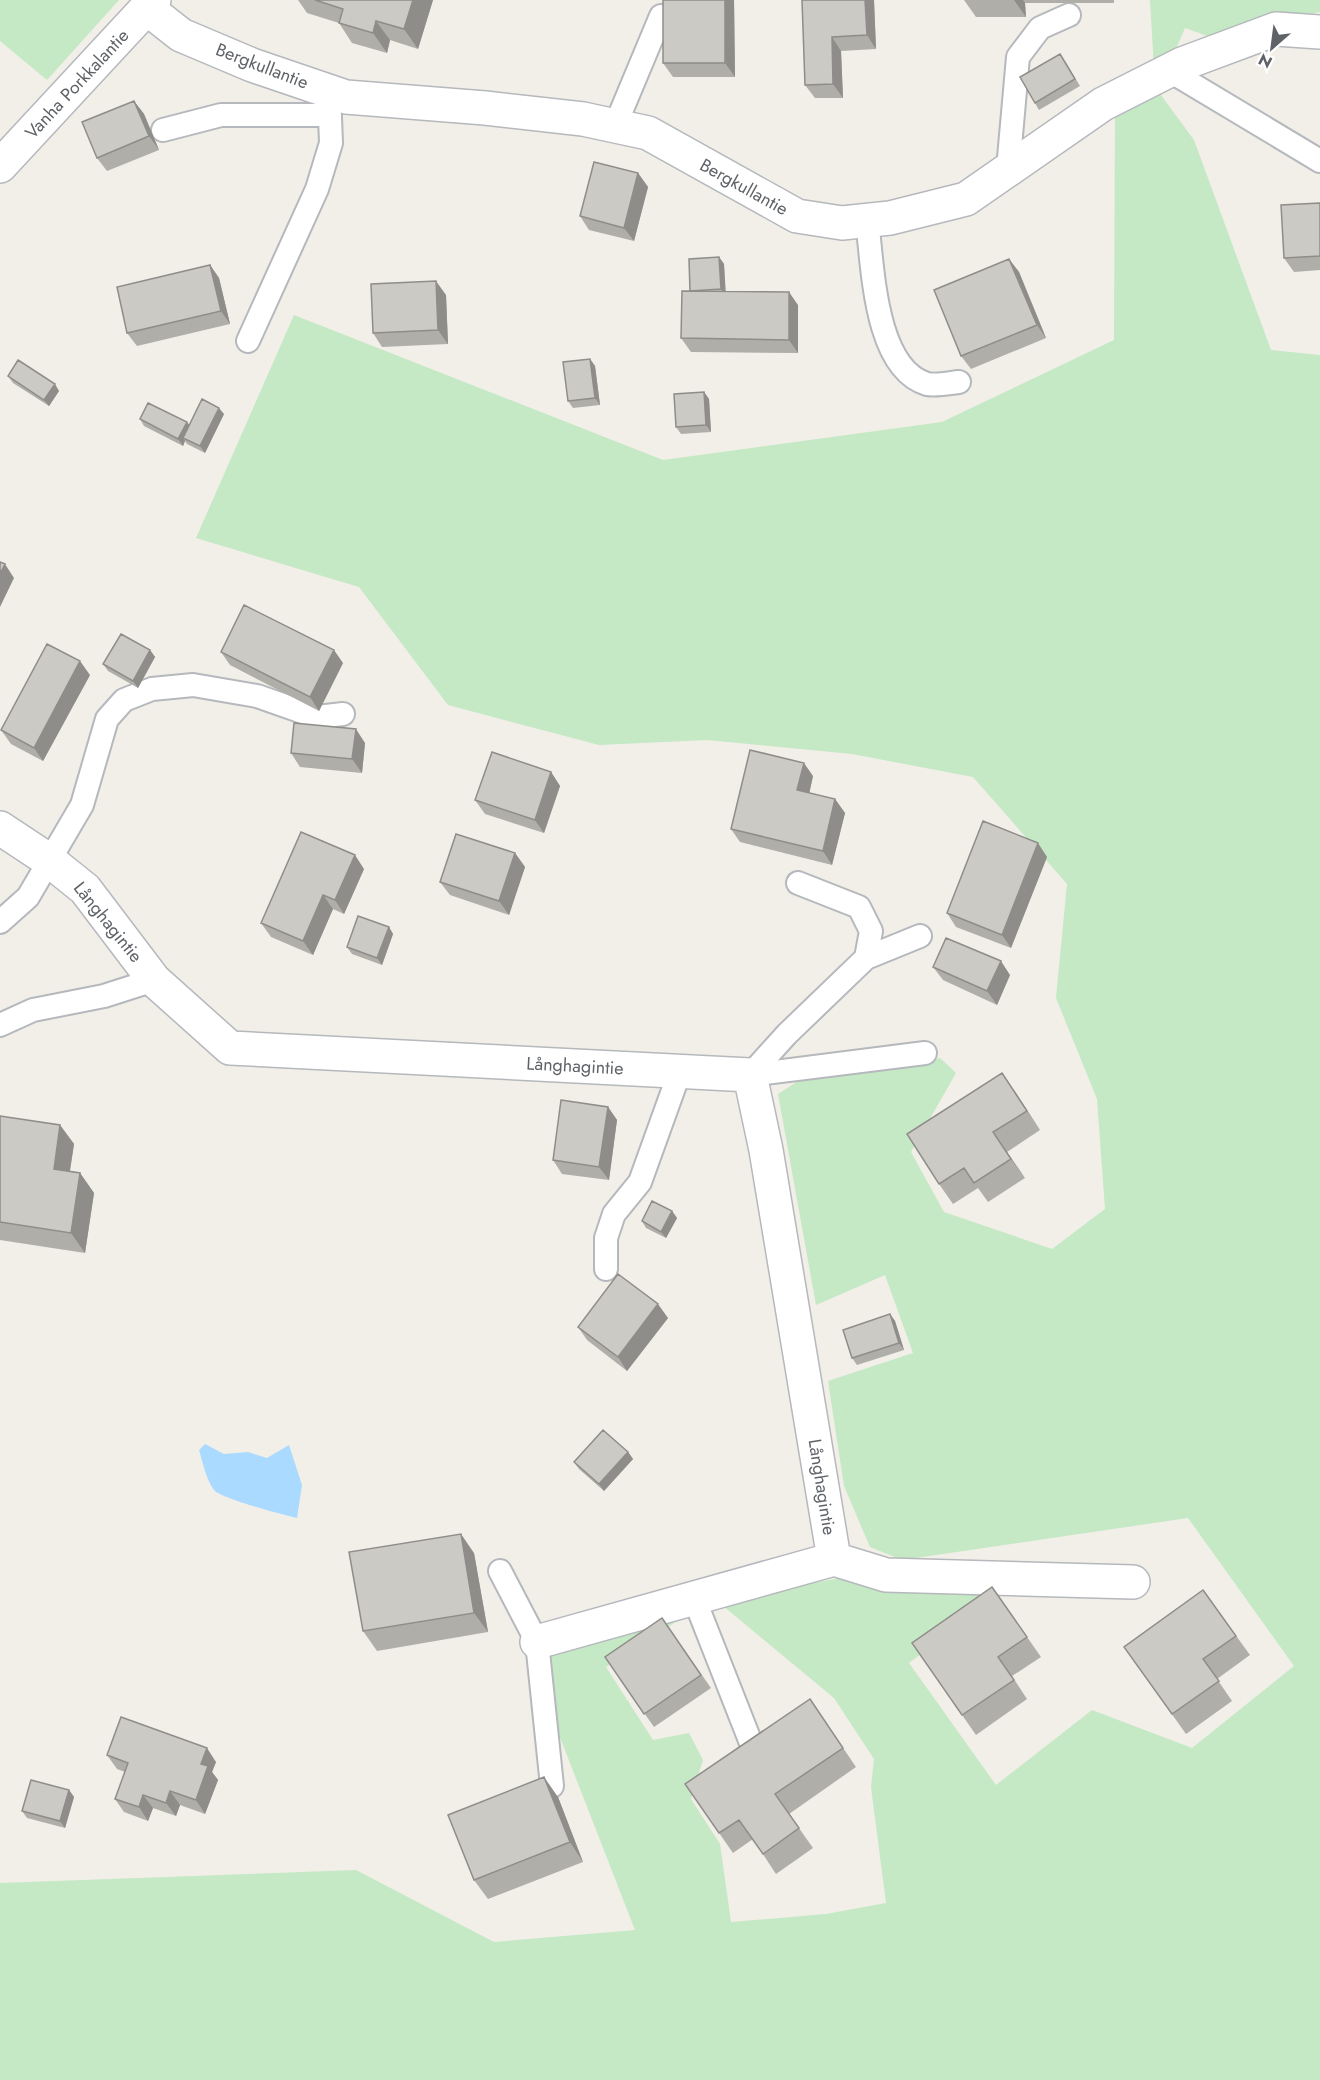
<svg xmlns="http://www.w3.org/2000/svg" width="1320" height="2080" font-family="Jost,sans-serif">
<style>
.green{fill:#c5e8c5}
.water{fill:#aadaff}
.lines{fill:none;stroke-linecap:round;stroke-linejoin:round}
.service-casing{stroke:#b5b8bc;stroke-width:26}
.minor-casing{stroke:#b5b8bc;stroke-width:36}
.service{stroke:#fff;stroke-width:22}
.minor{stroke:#fff;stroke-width:33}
.wall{fill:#afaea9}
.shaded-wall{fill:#8f8d8a}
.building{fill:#cccac5;stroke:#8f8d8a;stroke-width:1.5}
.labels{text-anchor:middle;stroke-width:6;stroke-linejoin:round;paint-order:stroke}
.street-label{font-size:18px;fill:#5f6368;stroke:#fff}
</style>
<rect width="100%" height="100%" fill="#f1efe8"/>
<path class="green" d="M0,0H119L47,80L0,41Z
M1150,0H1320V12L1272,21L1213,38L1185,28L1172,58L1154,69Z
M1158,91L1194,140L1271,350L1320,355V2080H0V1883L356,1870L494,1942L635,1930L556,1727L550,1652L680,1619L606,1667L653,1740L689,1733L703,1760L691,1799L720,1844L731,1922L826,1914L886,1903L871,1787L874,1759L834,1698L717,1601L840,1578L895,1588L1002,1592L909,1663L996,1785L1092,1710L1192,1748L1294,1666L1188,1518L902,1560L870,1547L844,1486L828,1381L913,1353L885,1275L816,1305L778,1094L806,1076L909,1065L940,1058L956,1073L911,1152L944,1212L1052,1249L1105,1209L1097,1099L1056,998L1067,884L973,777L852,754L707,740L599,745L448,705L359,587L196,538L294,315L663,460L942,422L1114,340L1115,113Z"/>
<path class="water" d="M205,1444L224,1454L248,1452L267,1458L289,1445L302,1485L297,1518C283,1515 220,1498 214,1490C206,1479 203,1463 199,1450Z"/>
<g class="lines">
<defs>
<path id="service" d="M1170,71L1320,161
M615,126L661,16
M163,130L221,115H330
M1008,169L1018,57L1040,28L1069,15
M867,221C873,265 874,368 927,384C936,386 950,383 959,382
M248,341L317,189L331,143L329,91
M0,922L28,897L82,805L107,719L124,700L152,689L193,685L257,696L317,717L343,714
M866,958L920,936
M0,1025L33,1010L104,996L154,980
M750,1075L787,1034L866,958L871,931L859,907L798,883
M750,1075L925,1053
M606,1269V1238L614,1214L640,1182L680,1071
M500,1571L537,1642L552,1786
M694,1598L751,1743"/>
<path id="minor" d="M148,9L181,35L252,65L346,97L485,108L583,119L648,133L797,216L842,223L890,218L966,199L1103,104L1182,64L1276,29L1320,32
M0,166L154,0
M0,828L50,861L85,889L154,980L230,1048L750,1075L766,1150L834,1559
M537,1642L834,1559L886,1575L1133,1582"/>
</defs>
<use href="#service" class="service-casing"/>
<use href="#minor" class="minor-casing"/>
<use href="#service" class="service"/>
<use href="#minor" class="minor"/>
</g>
<path class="wall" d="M298,0H433L418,49L390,40L387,53L352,43L339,23L307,13Z
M663,0H734L735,77H673L663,63Z
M802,0H874L876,49L841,51L843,98H815L805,85Z
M964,0H1114V3H1025L1026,17H976Z
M1065,61L1080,86L1039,110L1035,103Z
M134,101L144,114L159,150L107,171L97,158Z
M638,173L648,187L634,241L589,230L580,216Z
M1320,203V270L1294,272L1284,258Z
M719,257L724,264L725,292L798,305V353L691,352L681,338L691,291Z
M1009,259L1019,272L1046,338L971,369L961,356Z
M210,265L219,278L230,324L137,346L127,333Z
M446,295L448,344L382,347L373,333Z
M590,359L595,366L600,405L573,408L568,401Z
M8,376L59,391L49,406L13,383Z
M704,392L709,399L711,432L681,434L676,427Z
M224,414L205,453L187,444L185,441L183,446L144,426L140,419L187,422L189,425Z
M150,650L155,657L138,688L108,671L103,664Z
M221,652L343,663L319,711L230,665Z
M90,675L43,761L11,744L1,730Z
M365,743L362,773L300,767L291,753Z
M551,772L560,786L544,833L485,814L475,800Z
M813,776L809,793L835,799L845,813L832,865L740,842L731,829Z
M515,853L525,867L509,915L450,895L440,882Z
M1047,857L1011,948L956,927L947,913Z
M364,869L344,914L333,909L313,955L271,937L261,923Z
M389,927L393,934L382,965L352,954L347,947Z
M933,967L1010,975L997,1005L943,980Z
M1002,1073L1040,1130L1007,1152L1025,1178L988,1202L978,1188L953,1204L939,1184Z
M608,1107L617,1120L609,1180L562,1174L553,1160Z
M0,1116L60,1125L74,1144L70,1171L80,1173L94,1193L85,1253L0,1240Z
M672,1211L677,1218L666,1238L646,1228L642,1221Z
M890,1314L895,1321L904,1350L857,1365L852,1358Z
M668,1318L627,1371L587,1340L578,1327Z
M628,1452L633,1459L604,1491L579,1469L574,1462Z
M474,1553L488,1632L377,1651L363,1631Z
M992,1587L1041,1657L1012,1676L1027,1699L976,1735L912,1643Z
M1203,1590L1250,1655L1217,1679L1232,1701L1186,1734L1124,1647Z
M662,1618L711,1688L654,1727L605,1657Z
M810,1699L856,1767L789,1814L813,1848L776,1874L753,1839L733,1853L685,1784Z
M107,1755L216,1762L212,1772L218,1780L205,1814L180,1805L176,1816L153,1808L148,1821L124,1812L115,1799L125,1772L117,1769Z
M69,1790L74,1797L65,1828L27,1818L22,1811Z
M558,1797L583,1862L488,1899L474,1880Z"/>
<path class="shaded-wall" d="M413,0H433L418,49L404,29Z
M725,0H734L735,77L725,63Z
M865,0H874L876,49L867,35Z
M1014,0H1023L1025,3L1026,17Z
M376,21L390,40L387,53L373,33Z
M832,37L841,51L843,98L833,84Z
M134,101L144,114L159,150L149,136Z
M638,173L648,187L634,241L624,228Z
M719,257L724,264L726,296L721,289Z
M1009,259L1019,272L1046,338L1037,325Z
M210,265L219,278L230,324L221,311Z
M436,281L446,295L448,344L438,330Z
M789,292L798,305V353L789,340Z
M590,359L595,366L600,405L595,398Z
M55,384L59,391L49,406L44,400Z
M704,392L709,399L711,432L706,425Z
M219,408L224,414L205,453L200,446Z
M187,422L192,429L183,438L185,441L183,446L178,439Z
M5,564L14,578L0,607V574Z
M150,650L155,657L138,688L133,681Z
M334,650L343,663L319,711L310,697Z
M80,661L90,675L43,761L34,748Z
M356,729L365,743L362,773L352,759Z
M804,763L813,776L807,804L797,790Z
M551,772L560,786L544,833L535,820Z
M835,799L845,813L832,865L823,851Z
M1038,843L1047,857L1011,948L1002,935Z
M515,853L525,867L509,915L499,901Z
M355,855L364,869L344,914L335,900Z
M323,895L333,909L313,955L303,941Z
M389,927L393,934L382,965L377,958Z
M1001,961L1010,975L997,1005L987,991Z
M1002,1073L1016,1093L1040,1130L1027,1111Z
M608,1107L617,1120L609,1180L599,1167Z
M60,1125L74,1144L67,1189L54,1169Z
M993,1132L1007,1152L1025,1178L1011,1159Z
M80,1173L94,1193L85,1253L71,1233Z
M672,1211L677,1218L666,1238L661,1232Z
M658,1304L668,1318L627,1371L618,1357Z
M890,1314L895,1321L904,1350L899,1343Z
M628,1452L633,1459L604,1491L599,1484Z
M461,1534L474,1553L488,1632L474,1613Z
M207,1748L216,1762L212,1772L218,1780L205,1814L196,1800L201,1764Z
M544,1777L558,1797L583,1862L570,1842Z
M69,1790L74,1797L65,1828L60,1821Z
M170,1791L180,1805L176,1816L166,1803Z
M143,1795L153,1808L148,1821L139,1807Z"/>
<path class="building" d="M315,0H413L404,29L376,21L373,33L339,23L343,9Z
M663,0H725V63H663Z
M802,0H865L867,35L832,37L833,84L805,85Z
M1060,54L1075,79L1035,103L1020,77Z
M134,101L149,136L97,158L82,122Z
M594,162L638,173L624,228L580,216Z
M1320,203V256L1284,258L1281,205Z
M719,257L721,289L690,291L689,259Z
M1009,259L1037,325L961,356L934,290Z
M210,265L221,311L127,333L117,287Z
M436,281L438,330L373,333L371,284Z
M682,291L789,292V340L681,338Z
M590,359L595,398L568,401L563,362Z
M18,360L55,384L44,400L8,376Z
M704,392L706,425L676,427L674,394Z
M202,399L219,408L200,446L183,438Z
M148,403L187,422L178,439L140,419Z
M0,562L5,564L0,574Z
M244,605L334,650L310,697L221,652Z
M121,634L150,650L133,681L103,664Z
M47,644L80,661L34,748L1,730Z
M294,723L356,729L352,759L291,753Z
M750,750L804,763L797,790L835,799L823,851L731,829Z
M492,752L551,772L535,820L475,800Z
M983,821L1038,843L1002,935L947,913Z
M301,832L355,855L335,900L323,895L303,941L261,923Z
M456,834L515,853L499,901L440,882Z
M358,916L389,927L377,958L347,947Z
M946,938L1001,961L987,991L933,967Z
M1002,1073L1027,1111L993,1132L1011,1159L974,1183L964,1168L939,1184L907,1134Z
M561,1100L608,1107L599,1167L553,1160Z
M0,1116L60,1125L54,1169L80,1173L71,1233L0,1222Z
M652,1201L672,1211L661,1232L642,1221Z
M618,1274L658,1304L618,1357L578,1327Z
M890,1314L899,1343L852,1358L843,1330Z
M603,1430L628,1452L599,1484L574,1462Z
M461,1534L474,1613L363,1631L349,1552Z
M992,1587L1027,1637L998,1657L1014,1680L962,1715L912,1643Z
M1203,1590L1236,1636L1203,1659L1219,1681L1172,1714L1124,1647Z
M662,1618L701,1675L644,1714L605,1657Z
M810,1699L843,1748L775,1794L799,1828L763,1854L739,1820L719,1833L685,1784Z
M121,1717L207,1748L201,1764L208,1766L196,1800L170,1791L166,1803L143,1795L139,1807L115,1799L128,1763L107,1755Z
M544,1777L570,1842L474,1880L448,1815Z
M31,1780L69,1790L60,1821L22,1811Z"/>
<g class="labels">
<g class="street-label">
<text transform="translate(262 66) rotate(21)" y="6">Bergkullantie</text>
<text transform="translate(77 84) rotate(-47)" y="6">Vanha Porkkalantie</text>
<text transform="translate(744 187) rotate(29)" y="6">Bergkullantie</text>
<text transform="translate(108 922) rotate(51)" y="6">Långhagintie</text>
<text transform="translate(575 1066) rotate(3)" y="6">Långhagintie</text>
<text transform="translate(822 1487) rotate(81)" y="6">Långhagintie</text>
</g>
</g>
<g transform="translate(1272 48) rotate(208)" stroke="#ffffff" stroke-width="4.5" paint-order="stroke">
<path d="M0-4.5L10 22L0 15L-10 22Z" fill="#5f6368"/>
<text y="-9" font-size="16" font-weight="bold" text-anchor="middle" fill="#5f6368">N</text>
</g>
</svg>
